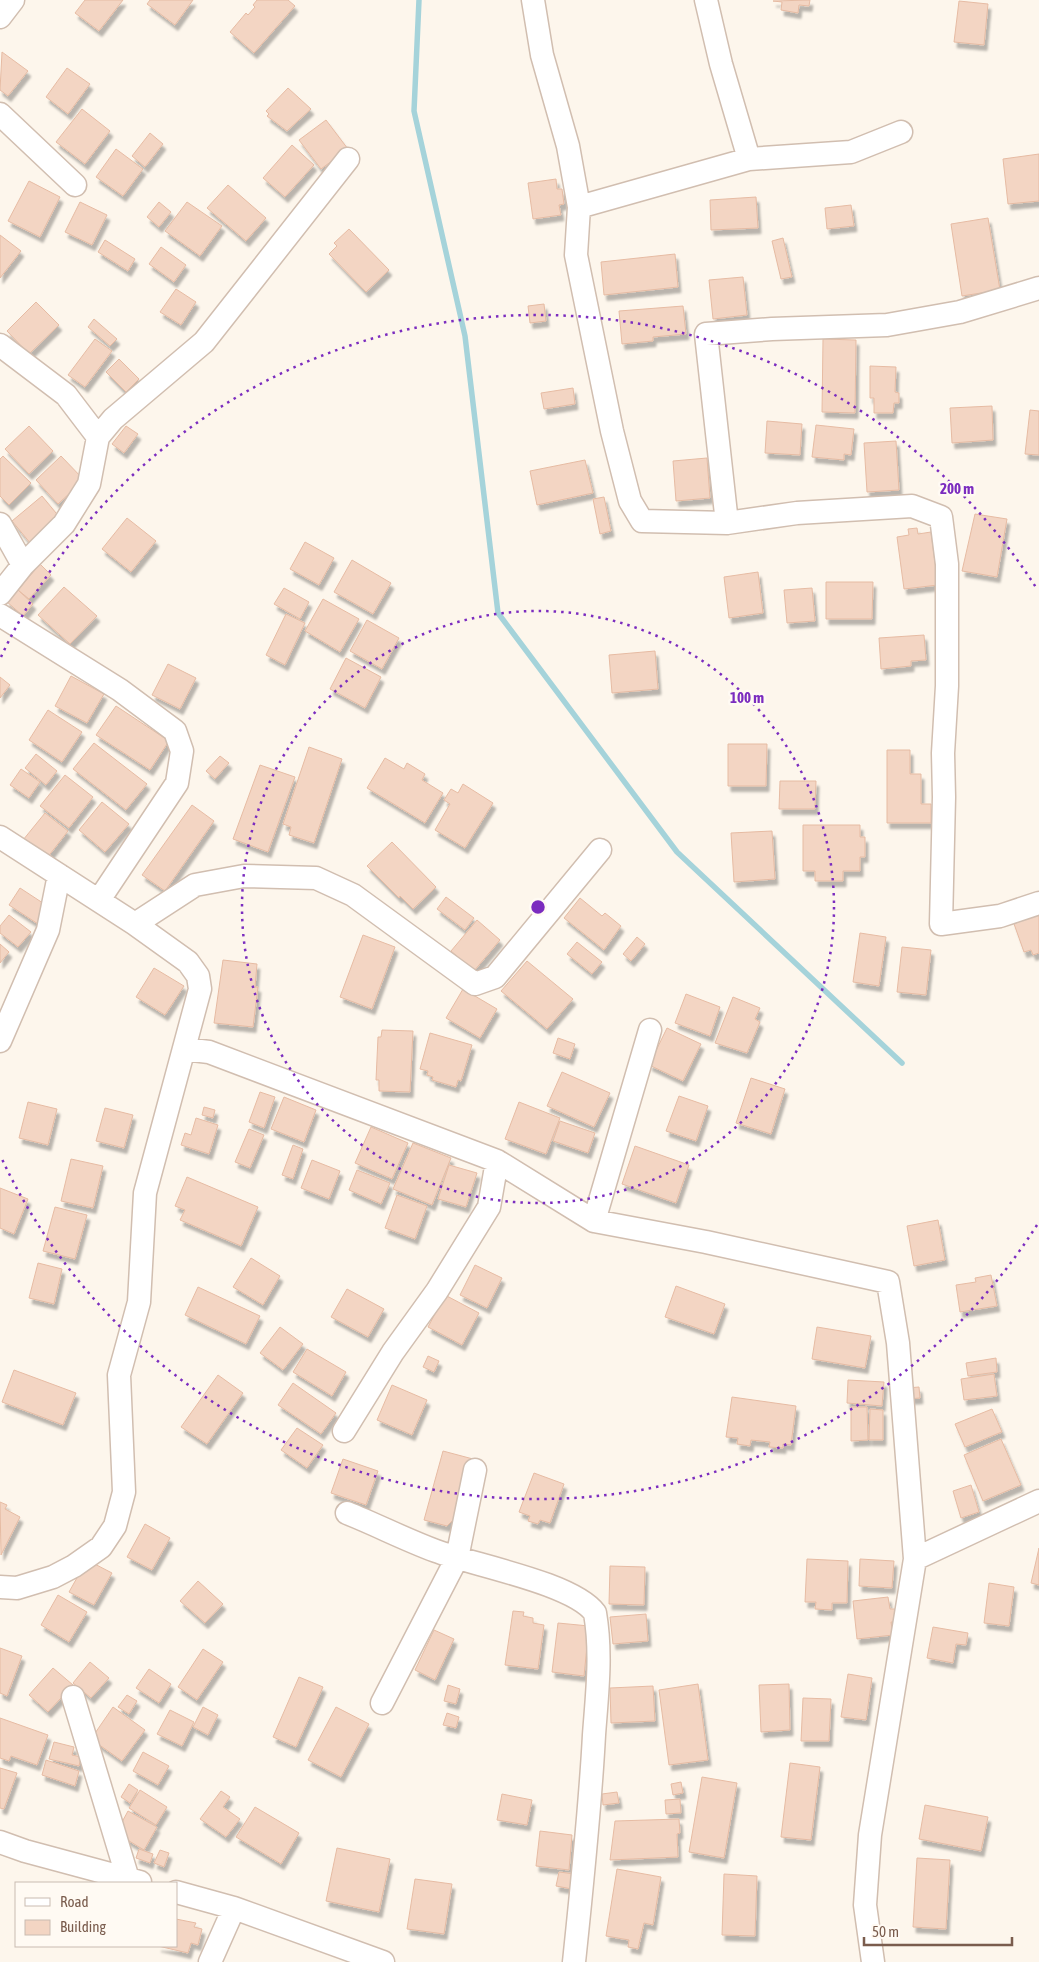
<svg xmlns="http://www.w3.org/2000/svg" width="1039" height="1962" font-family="'Asap Condensed',sans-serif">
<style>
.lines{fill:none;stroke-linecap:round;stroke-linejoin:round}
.stream{stroke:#a5d3da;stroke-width:5.5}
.building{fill:#f3d5c3;stroke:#e6bba3;filter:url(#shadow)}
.street-casing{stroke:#d1beb0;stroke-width:25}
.street{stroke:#fff;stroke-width:22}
.ring{fill:none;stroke:#7b2cbf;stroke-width:2.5;stroke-dasharray:2.5 5}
.centre{fill:#7b2cbf;stroke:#fffaf3;stroke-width:2.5}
.ring-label{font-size:15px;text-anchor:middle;font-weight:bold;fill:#7b2cbf;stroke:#fffaf3;stroke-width:5;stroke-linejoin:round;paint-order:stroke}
</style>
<defs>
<filter id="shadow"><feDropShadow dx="3" dy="5.5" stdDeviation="1" flood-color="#0004"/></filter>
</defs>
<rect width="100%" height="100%" fill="#fdf6ec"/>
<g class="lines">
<path class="stream" d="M419,0L414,111L465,336L498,613L677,852L902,1063"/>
</g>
<path class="building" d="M85,0H123L99,31L75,13Z
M150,0H193L175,25L147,4Z
M257,0H288L295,6L254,53L230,32L246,13L248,15L255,7L253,5Z
M810,0L809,6L799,5L798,13L781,10L782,2L773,1Z
M959,1L988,4L984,45L954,42Z
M2,52L28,71L8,96L0,90Z
M67,68L90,84L68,114L46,97Z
M288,88L311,109L287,131L267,116L269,114L266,111Z
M82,109L110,131L85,164L56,142Z
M326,120L348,149L321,169L299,140Z
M150,133L163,144L145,167L132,156Z
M292,145L314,165L285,197L263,178Z
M116,149L143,169L123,196L96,177Z
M1039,154V201L1008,204L1003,159Z
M556,179L557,189H562L564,204L559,205L561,215L533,219L528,183Z
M29,181L60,197L40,237L8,221Z
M228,185L266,218L246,241L207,208Z
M756,197L758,228L711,230L710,200Z
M80,202L107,215L92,245L65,232Z
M159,202L171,212L159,227L147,217Z
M187,202L222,226L200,256L165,231Z
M851,205L854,226L827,229L825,208Z
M988,218L1000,290L962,296L951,224Z
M349,229L389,270L366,292L329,254L337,246L334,243Z
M0,235L21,251L0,278Z
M783,238L792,277L781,279L772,241Z
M105,240L135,259L128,271L98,252Z
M161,247L186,265L174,282L149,264Z
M675,254L678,287L604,295L601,262Z
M743,277L747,315L713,319L709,280Z
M176,289L196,302L181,325L160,312Z
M36,302L59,325L29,354L7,331Z
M544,304L546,321L530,323L528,306Z
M683,306L686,334L653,337V341L622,344L619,311Z
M94,319L117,339L110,346L88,327Z
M95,339L112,351L85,387L68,375Z
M823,339L856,340L855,413L822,412Z
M119,359L139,379L126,392L106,372Z
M870,366L896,367L895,392L899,393V403H894L893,413H874V398H870Z
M573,388L575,404L544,409L541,393Z
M992,406L993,440L952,443L950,408Z
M1030,410L1039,411V455L1025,454Z
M767,421L802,424L800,455L765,453Z
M816,425L854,429L851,455L844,454V460L812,457Z
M29,426L53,451L29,474L5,449Z
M126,426L138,434L124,453L112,444Z
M896,441L899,490L867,492L864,443Z
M3,456L31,483L9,505L0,496V459Z
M61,456L84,480L58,504L36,480Z
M707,458L710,498L676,501L673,461Z
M585,460L593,493L537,505L530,471Z
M42,496L61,519L31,544L12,521Z
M604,497L611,531L600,534L593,499Z
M975,514L1007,519L997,577L962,571Z
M127,518L156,541L131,572L102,549Z
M917,528L918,534L931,532L938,585L904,589L897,537L909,535L908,529Z
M305,542L334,558L319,585L290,569Z
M352,560L391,583L373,614L334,592Z
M40,564L51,575L29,599L18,590Z
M758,572L763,613L729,618L724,577Z
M826,582H873L872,619H826Z
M64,587L97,616L70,644L38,615Z
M284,588L309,602L300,619L274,604Z
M812,588L815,621L787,623L784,590Z
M17,589L33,604L23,616L6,601Z
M323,599L359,619L340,652L305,631Z
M286,614L305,623L285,665L266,655Z
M367,620L399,638L382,669L350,651Z
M924,635L926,660L911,661V666L881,669L879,638Z
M655,651L658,689L612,693L609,655Z
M346,658L381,677L365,708L330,689Z
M168,664L196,678L180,709L152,695Z
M71,676L104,694L87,723L55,706Z
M0,677L10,685L0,698Z
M116,706L169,741L150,770L96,735Z
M48,710L82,732L62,762L29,740Z
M94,743L147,784L126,810L73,769Z
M728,744H767L766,786H728Z
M309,747L342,759L314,843L289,835L291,827L283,824Z
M887,750H910V774H921V804H931V823H887Z
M36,754L57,771L46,785L25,768Z
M220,756L229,763L215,779L206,771Z
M385,758L404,769L407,763L425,774L422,780L443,793L425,823L367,788Z
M260,765L295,777L268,852L233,839Z
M21,769L40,782L29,798L10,785Z
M65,775L93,797L69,828L40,806Z
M780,781H816L815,809H779Z
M463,784L493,803L465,848L435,830L450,804L444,800L451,789L458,793Z
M102,802L129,824L105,852L79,830Z
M192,805L214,821L165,891L142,875Z
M45,813L68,831L47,858L23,840Z
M803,825H860V837H865V857H860V871H843V881H815V871H803Z
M772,831L775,879L734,882L731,833Z
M392,842L436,887L413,909L400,896L399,898L367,866Z
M20,888L49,907L38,924L9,905Z
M446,897L474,918L465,930L437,909Z
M580,898L602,916L605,913L621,926L604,950L564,918Z
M1039,912V953L1033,955L1031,950L1024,952L1013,921Z
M9,915L31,932L18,947L0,933V926Z
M477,920L500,940L474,971L451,951Z
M860,933L886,937L879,986L853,982Z
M363,935L395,947L372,1009L340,997Z
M637,937L645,944L631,961L623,954Z
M577,942L602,962L592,974L567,954Z
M0,944L9,952L0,963Z
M902,947L931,950L926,995L897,992Z
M223,960L257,964L255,987H258L253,1027L214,1023Z
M527,961L573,999L547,1029L501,991Z
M154,968L184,986L165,1015L136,997Z
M463,989L497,1009L480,1038L446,1018Z
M686,994L720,1007L710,1036L675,1023Z
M733,997L760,1008L755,1019L760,1022L747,1053L715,1043Z
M667,1028L701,1044L683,1081L649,1065Z
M382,1030L413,1031L410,1092L379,1091V1080H376L378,1037H381Z
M430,1033L472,1045L461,1081L458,1080L456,1087L432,1080L433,1077L427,1075L428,1071L420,1069Z
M558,1038L575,1044L570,1059L553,1053Z
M562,1072L610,1093L594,1127L547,1106Z
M751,1078L785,1089L771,1134L736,1123Z
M260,1092L275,1097L264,1128L249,1122Z
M679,1096L708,1106L696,1141L666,1131Z
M284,1097L316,1110L304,1142L271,1129Z
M28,1102L57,1109L48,1145L19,1138Z
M519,1102L560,1118L546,1154L505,1139Z
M204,1107L215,1110L213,1118L202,1115Z
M105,1108L133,1115L124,1148L96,1141Z
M196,1118L218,1125L209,1154L181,1145L185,1133L191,1135Z
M560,1121L595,1133L588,1153L553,1141Z
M371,1127L408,1143L392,1179L355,1163Z
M249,1129L264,1135L250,1168L235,1162Z
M413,1143L451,1158L432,1205L393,1189Z
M293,1145L303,1149L293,1179L282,1175Z
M635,1146L689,1165L676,1203L622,1184Z
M71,1159L103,1166L93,1208L61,1201Z
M312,1160L340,1171L329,1199L301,1188Z
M449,1165L477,1173L466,1207L438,1199Z
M357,1170L390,1183L381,1204L349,1190Z
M187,1177L258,1207L241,1246L180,1220L185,1210L175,1206Z
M0,1188L28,1199L14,1234L0,1228Z
M397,1195L427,1206L415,1239L385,1228Z
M55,1207L87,1215L75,1259L43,1251Z
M938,1220L945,1260L914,1266L907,1226Z
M251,1258L280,1276L263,1305L233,1287Z
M38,1263L62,1269L54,1304L29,1298Z
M475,1265L502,1278L487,1308L460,1295Z
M991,1275L997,1306L960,1312L956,1285L976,1282L975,1278Z
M676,1286L725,1304L714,1334L665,1317Z
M198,1287L260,1316L246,1344L185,1315Z
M347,1289L384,1309L368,1337L331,1317Z
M445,1295L479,1313L462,1345L428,1327Z
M280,1327L303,1344L283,1370L260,1353Z
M817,1327L871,1336L865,1368L812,1359Z
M307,1349L346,1372L332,1396L293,1372Z
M428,1356L439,1361L434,1372L423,1367Z
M996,1358L997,1372L968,1376L966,1363Z
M14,1370L76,1393L63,1425L2,1402Z
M994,1374L997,1396L964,1400L961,1379Z
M218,1375L243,1393L207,1444L181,1427Z
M848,1380L884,1382L882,1406L847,1403Z
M293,1383L336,1413L321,1434L278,1405Z
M392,1385L427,1400L412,1435L377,1420Z
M919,1387L920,1398L908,1399L907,1388Z
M732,1397L796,1406L791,1445L783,1444V1448L769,1447L770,1442L751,1440L750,1446L737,1444L738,1438L726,1437Z
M851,1407H867L868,1440L851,1441Z
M870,1409L883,1410V1440H869Z
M992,1409L1002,1432L965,1447L955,1424Z
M297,1428L323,1445L307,1468L281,1450Z
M1001,1439L1021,1485L983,1501L964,1455Z
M443,1451L473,1459L457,1516L447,1526L424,1520Z
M343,1459L378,1471L366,1505L331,1493Z
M534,1473L564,1484L550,1523L540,1520L538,1524L528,1521L530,1516L519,1512Z
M971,1485L979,1512L961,1518L953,1491Z
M0,1502L7,1505L5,1509L20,1517L1,1555Z
M145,1524L170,1538L152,1570L127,1557Z
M1039,1548V1585L1031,1583Z
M807,1559L848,1561L847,1603H832V1610L815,1609L816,1602H805Z
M860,1559L894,1561L892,1588L859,1586Z
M87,1560L112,1573L94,1605L69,1592Z
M610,1566L645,1567L644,1605L609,1604Z
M198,1581L223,1604L205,1623L180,1601Z
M989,1583L1014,1587L1009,1626L984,1623Z
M58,1595L87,1612L69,1642L41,1625Z
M888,1597L890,1609H895L896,1622H891L893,1635L857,1639L853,1601Z
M513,1611L524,1612L523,1616L533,1618V1623L544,1625L538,1669L505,1665Z
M646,1614L648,1641L613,1644L610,1617Z
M558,1623L589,1626L584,1676L552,1672Z
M933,1627L968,1633L966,1645L956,1644L953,1663L927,1658Z
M434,1630L454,1639L435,1680L415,1670Z
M0,1648L22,1656L7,1696L0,1693Z
M203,1649L223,1662L197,1700L178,1687Z
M90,1662L109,1678L91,1698L73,1683Z
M53,1668L73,1685L48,1712L29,1695Z
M149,1669L171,1684L159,1703L136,1688Z
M848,1674L872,1678L866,1720L841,1717Z
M299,1677L323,1687L296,1747L273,1737Z
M698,1684L708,1760L669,1765L659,1690Z
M789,1684L790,1730L761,1732L759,1685Z
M448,1685L460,1689L456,1704L444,1701Z
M653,1686L655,1721L611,1723L610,1688Z
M127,1695L137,1701L129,1714L118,1707Z
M803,1698L831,1699L829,1741H801Z
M113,1707L145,1730L122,1761L91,1739Z
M203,1707L218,1715L208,1735L193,1727Z
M336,1707L369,1724L341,1777L308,1760Z
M170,1710L194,1722L182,1746L157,1734Z
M447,1713L459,1717L456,1728L443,1725Z
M0,1718L48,1735L37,1765L11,1756L9,1761L0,1758Z
M54,1742L74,1747L72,1755L81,1757L79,1766L49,1759Z
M143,1752L169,1766L158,1785L133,1771Z
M46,1760L79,1771L75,1786L42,1775Z
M790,1763L820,1767L811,1840L781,1837Z
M0,1768L17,1773L4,1809L0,1808Z
M702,1777L737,1783L724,1858L689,1852Z
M681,1782L683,1793L673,1795L671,1784Z
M129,1784L138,1790L130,1803L121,1797Z
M140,1790L167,1807L156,1825L129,1808Z
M221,1791L230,1797L223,1807L240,1819L226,1837L200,1819Z
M617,1792L619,1803L603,1805L602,1794Z
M502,1794L532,1800L527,1825L497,1820Z
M680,1799L681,1813L666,1814L665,1800Z
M925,1805L988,1817L981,1851L919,1839Z
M255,1807L299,1833L281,1864L236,1837Z
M128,1811L157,1827L144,1850L116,1833Z
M679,1819L680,1833L677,1834L678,1857L610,1860L615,1821Z
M540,1831L572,1835L569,1870L536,1866Z
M337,1848L390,1859L379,1912L326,1901Z
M139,1849L153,1854L150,1863L136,1858Z
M160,1850L169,1853L164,1867L154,1863Z
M917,1858L950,1860L946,1929L913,1927Z
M617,1869L661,1877L653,1925L644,1923L638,1949L628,1947L629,1940L606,1936Z
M559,1872L575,1874L572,1889L556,1886Z
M724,1874L757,1876L755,1936L722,1935Z
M415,1879L452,1884L444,1934L407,1929Z
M176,1919L196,1923L194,1927L202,1929L198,1945L191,1943L188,1953L158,1946H176Z"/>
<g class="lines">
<defs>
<path id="street" d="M533,0L542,55L568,146L579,207L576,255L612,431L630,501L642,521L727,523L797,513L912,506L941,517L947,564V686L943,753L944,797L941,924L1000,916L1039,903
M706,0L721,64L749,159
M0,17L13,0
M0,114L75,185
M579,207L749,159L851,152L901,132
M0,345L66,395L98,437
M727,523L706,334L772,329L887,325L960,312L1039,288
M0,524L23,565
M0,594L23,565L64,524L89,484L98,437L113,419L204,342L348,159
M0,615L120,690L175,731L182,751L177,783L99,900
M0,837L135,924L188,962L198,976L200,989L145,1193L139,1302L119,1375L124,1492L115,1526L101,1547L74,1566L53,1577L17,1588L0,1587
M135,924L195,885L244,876L316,878L353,895L475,984L495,977L600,850
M0,1041L48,930L59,875
M184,1049L209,1052L497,1161L594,1221L706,1242L888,1282L898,1343L915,1559L870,1835L865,1905L873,1962
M594,1221L650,1030
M344,1431L393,1352L437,1291L489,1207L497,1161
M347,1513C377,1525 406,1540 436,1551C473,1565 573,1583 595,1613C602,1654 597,1694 594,1735C590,1811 582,1886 574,1962
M915,1559L1039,1501
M73,1697L128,1879
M382,1703L457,1558L475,1470
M0,1842L25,1851L140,1882
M176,1892L234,1908L383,1962
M210,1962L234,1908"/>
</defs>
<use href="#street" class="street-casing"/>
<use href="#street" class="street"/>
</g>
<g class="ring">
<circle cx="538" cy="907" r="296"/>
<path d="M1037 1225A592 592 0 0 1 1 1157M1 657A592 592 0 0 1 1037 589"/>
</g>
<circle cx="538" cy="907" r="8" class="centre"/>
<g class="ring-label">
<text x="957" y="494">200 m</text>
<text x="747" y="703">100 m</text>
</g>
<rect x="15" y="1882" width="162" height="65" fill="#fffaf3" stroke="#cabbb1"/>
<rect x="25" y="1898" width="25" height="8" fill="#ffffff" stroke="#cabbb1"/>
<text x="60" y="1907" font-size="15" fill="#7a5c4d">Road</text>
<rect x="25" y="1920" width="25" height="15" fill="#f3d5c3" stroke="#cabbb1"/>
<text x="60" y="1932" font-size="15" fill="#7a5c4d">Building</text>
<path d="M864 1937v8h148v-8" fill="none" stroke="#7a5c4d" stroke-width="2.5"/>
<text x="872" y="1937" font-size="15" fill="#7a5c4d" stroke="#fffaf3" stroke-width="4" paint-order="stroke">50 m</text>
</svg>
